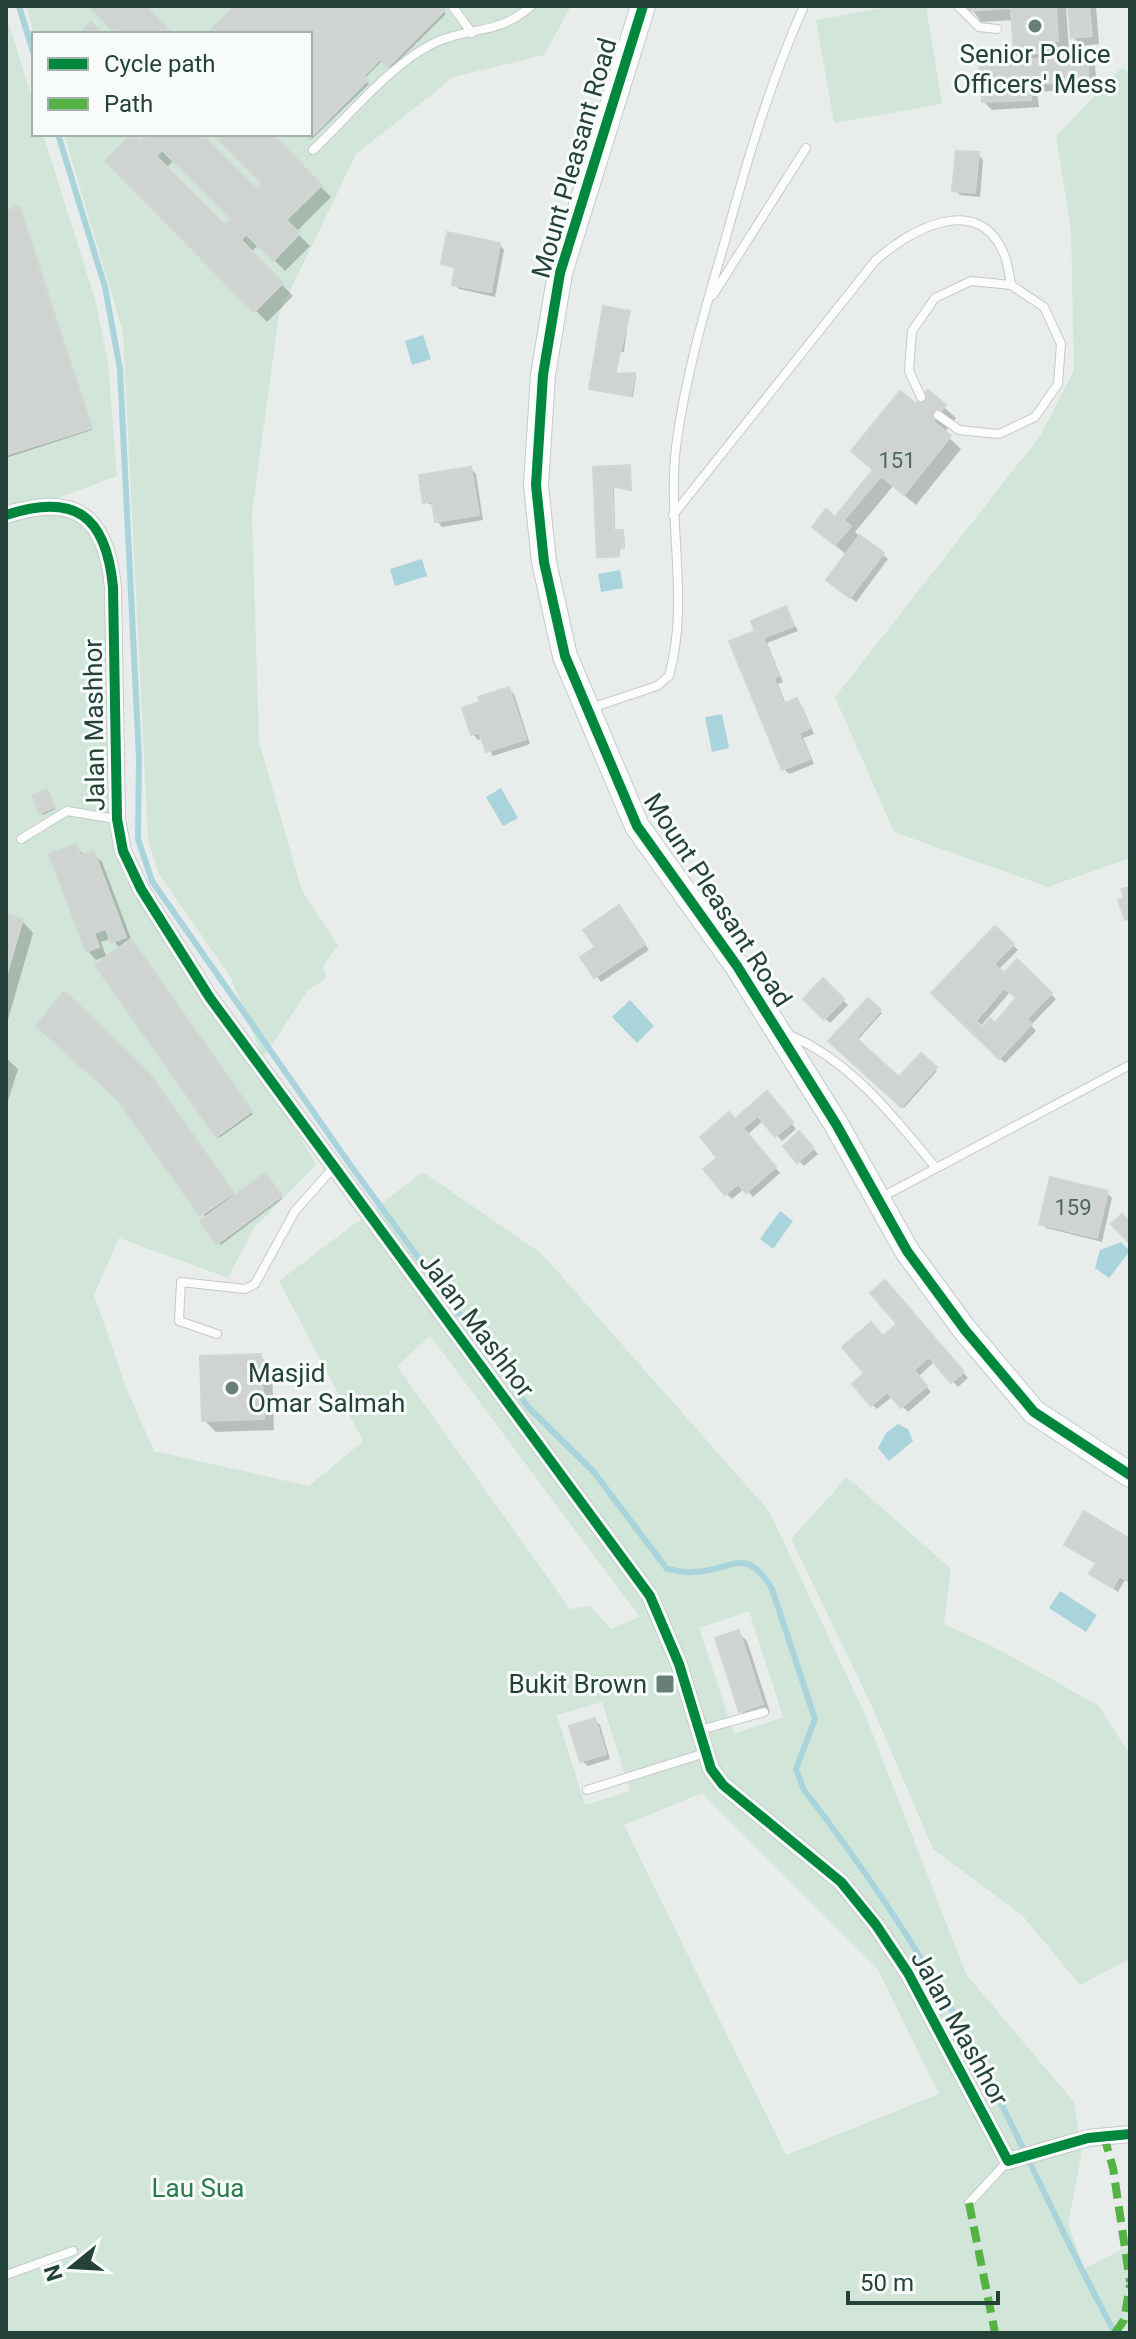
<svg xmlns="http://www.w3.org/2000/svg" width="1136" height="2339" font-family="Roboto,sans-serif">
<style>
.green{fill:#d1e6d8;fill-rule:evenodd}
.water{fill:#a9d4db}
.shadow{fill:#0003;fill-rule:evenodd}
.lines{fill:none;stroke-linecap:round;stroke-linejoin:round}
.stream{stroke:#a9d4db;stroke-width:6}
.building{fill:#cfd4d2;stroke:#d1d6d4;stroke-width:2;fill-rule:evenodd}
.lane-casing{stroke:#c5cac8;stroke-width:10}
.street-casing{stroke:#c5cac8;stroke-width:18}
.secondary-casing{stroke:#c3cbc8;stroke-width:26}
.lane{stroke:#fcfcfc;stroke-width:8}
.street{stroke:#fcfcfc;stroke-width:16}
.secondary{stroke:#fcfcfc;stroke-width:24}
.quiet{stroke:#55b346;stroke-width:8;stroke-dasharray:16 8;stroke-linecap:butt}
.cycleway-casing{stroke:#f7fbf9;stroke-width:15}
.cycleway{stroke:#00873e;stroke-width:10}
.poi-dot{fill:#697e78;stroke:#f7fbf9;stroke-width:3}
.labels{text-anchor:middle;stroke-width:6;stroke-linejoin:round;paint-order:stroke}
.number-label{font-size:22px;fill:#506761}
.poi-label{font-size:26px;fill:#24423a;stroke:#f7fbf9}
.street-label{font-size:26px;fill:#24423a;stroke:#f7fbf9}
.park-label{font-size:26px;fill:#2d7a4b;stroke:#f7fbf9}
</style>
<rect width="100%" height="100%" fill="#e8edeb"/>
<path class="green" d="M26,6H571L544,55L454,77L356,154L279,314L252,513L259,742L302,891L338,945L323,967L327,978L308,990L263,1058L231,978L159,874L148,840L123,332L64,134H310V34H34Z
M894,6H926L942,104L834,123L816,20Z
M6,15L34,104V134H43L95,299L108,361L117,476L42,504L65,508L105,549L126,854L267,1077L316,1165L254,1228L228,1278L119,1238L94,1295L126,1387L154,1451L309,1486L363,1441L279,1281L423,1172L542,1254L769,1511L865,1714L966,1974L1074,2102L1082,2152L1068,2224L1084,2269L1130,2245V2333H6ZM430,1336L431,1337L640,1617L611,1629L590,1606L570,1609L397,1366ZM749,1611L783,1717L734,1734L699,1628ZM602,1702L630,1791L585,1805L557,1715ZM702,1793L877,1968L939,2094L786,2155L624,1825Z
M1122,67L1130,74V858L1048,887L894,832L835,697L1040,436L1074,371L1071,230L1056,136Z
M847,1477L951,1569L944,1624L1000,1650L1099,1706L1130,1755V1959L1080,1985L1022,1915L933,1849L870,1702L791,1539Z"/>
<path class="water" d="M423,335L431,359L412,365L405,341Z
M422,559L427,576L395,586L390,569Z
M620,570L623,588L601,592L598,574Z
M722,714L729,748L712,752L705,717Z
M501,788L518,818L503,826L486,797Z
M630,1000L654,1026L637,1043L612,1017Z
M780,1211L793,1221L773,1249L760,1239Z
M1121,1242L1130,1251L1109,1278L1095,1268L1100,1250Z
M898,1424L908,1429L913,1441L889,1461L878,1448L886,1433Z
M1060,1591L1097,1615L1086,1632L1049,1608Z"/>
<path class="shadow" d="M238,6H438L446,14L391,68L383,60L364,79L369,84L312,139L307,134H310V34H209Z
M970,6H1066L1069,52L1055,53V60L1087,58L1095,66L1097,88L1037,92L1039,107L992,110L984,102L1024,62L1016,54L1014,20L981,22Z
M1070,6H1096L1099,44L1082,46L1073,37Z
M150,134H201L256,192L264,183L216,134H269L331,197L296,232L310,246L285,271L259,244L250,253L293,296L267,322L108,161L140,144ZM175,159L234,219L225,228L165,169Z
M978,154L983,160L980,197L960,195L955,190Z
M19,209L92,430L6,458V213Z
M499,244L504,250L495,297L459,289L454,284L457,270L443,263Z
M629,313L624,352H620L616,376H636L633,397L593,390Z
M928,393L956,418L944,433L961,449L916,505L893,486L855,532L888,559L856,602L834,585L847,555L826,538Z
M629,467L632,491L614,487L615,532L624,534L625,549H620V557L601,558L595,469Z
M471,469L476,474L483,520L442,527L437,521L435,506L425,502Z
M786,609L798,631L767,643L783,682L778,684L786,705L797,700L802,706L814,734L803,738L814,764L789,774L784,769L757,632Z
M509,689L514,694L530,744L493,756L483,738L478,740L473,734Z
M49,793L55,809L43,815L41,813Z
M76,847L84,855L93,854L102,862L133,944L253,1114L219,1138L120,949L112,938L101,942L106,956L96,960L88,951Z
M624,913L649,950L601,982L583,958L598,947Z
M6,916L22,921L33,933L6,1026Z
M996,929L1018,950L998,970L1004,976L1017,962L1056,999L1031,1025L1036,1031L1005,1063L933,993ZM1010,992L1018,999L995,1025L983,1030L980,1027Z
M823,981L848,1005L830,1023L806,999Z
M868,1000L882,1013L856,1042L899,1080L921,1056L937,1071L904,1108L831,1041Z
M6,1058L18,1069L6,1107Z
M150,1076L235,1197L264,1176L282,1199L221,1245L202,1221L206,1219Z
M772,1099L796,1129L782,1141L764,1120L747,1135L780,1173L753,1197L745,1188L732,1199L727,1194L720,1158L735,1121Z
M799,1133L818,1154L804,1166L785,1146Z
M1107,1193L1112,1198L1102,1242L1046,1228L1041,1223Z
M890,1288L968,1378L958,1387L935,1361L918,1377L931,1392L908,1412L893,1396L877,1409L872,1404L867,1373L883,1339L900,1324Z
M260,1356L272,1368L274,1430L216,1432L204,1420Z
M1130,1541V1583L1125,1580L1118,1592L1092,1574L1097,1564L1072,1549Z
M738,1632L747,1641L770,1712L749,1719L741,1711Z
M595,1720L600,1725L610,1759L588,1766L582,1761Z"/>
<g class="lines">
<path class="stream" d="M19,6L34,55
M58,134L105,287L120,369L139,758L138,839L152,881L351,1166L528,1407L593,1471L667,1569C675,1570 685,1573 693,1572C732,1571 746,1544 772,1589L815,1719L796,1769L804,1790C863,1866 915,1944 962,2028C1017,2128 1060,2233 1115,2333"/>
</g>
<path class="building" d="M89,6H145L173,34H116Z
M235,6H441L445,10L388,67L380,59L364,76L368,80L309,139L304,134H310V34H206Z
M968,6H1056L1058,41L1044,42L1045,53L1014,55L1011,8L968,11Z
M1068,6H1089L1092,36L1071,38Z
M91,22L103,34H79Z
M1087,56L1089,81L1030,84L1031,100L982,102L979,63Z
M132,134L140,141L147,134H202L256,189L262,183L213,134H272L322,185L286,220L300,233L273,261L246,234L241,240L283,283L254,312L105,161ZM162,150L231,219L225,225L156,156Z
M956,151L979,152L975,193L952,191Z
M19,206L92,428L6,455V211Z
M447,232L500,243L491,292L452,285L455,267L441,264Z
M603,306L630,311L615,374L635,373L631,396L589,389Z
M928,390L946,405L933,421L951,436L904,495L881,476L844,520L851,526L835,545L812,527L826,509L835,517L873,470L851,451L900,391L916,404Z
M630,465L631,490L612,486L614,530H623L624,548H618L619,556L597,557L593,467Z
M471,467L479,515L435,522L432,501L423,503L419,475Z
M860,535L884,553L850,598L826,580Z
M786,606L794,626L763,638L779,676L774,678L784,704L797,698L810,728L799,733L810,759L782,770L729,641L755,631L751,621Z
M509,687L526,739L486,752L479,733L471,735L462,708L480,702L478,697Z
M47,789L55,807L39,814L32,795Z
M76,844L81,856L94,851L126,937L111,943L106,929L94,933L99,947L86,952L49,854Z
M1130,887V918L1125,920L1118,900L1124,898L1121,889Z
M619,905L645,944L594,978L580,957L595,947L583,930Z
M6,914L23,919L6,977Z
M995,926L1014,944L994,964L1004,973L1017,959L1052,993L1027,1019L1032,1024L999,1059L931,993ZM1004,988L1016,998L995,1023L990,1018L983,1027L976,1021Z
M131,939L252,1111L216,1137L95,965Z
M823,978L844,999L824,1020L803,999Z
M64,991L148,1072L234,1193L200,1216L117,1099L36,1026Z
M868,998L881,1010L856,1038L899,1077L921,1053L937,1067L901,1107L828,1041Z
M767,1091L793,1122L775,1137L758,1116L743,1128L776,1167L746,1193L738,1184L725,1195L703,1169L717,1158L700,1137L729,1112L735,1119Z
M799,1131L814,1148L797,1163L783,1146Z
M265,1173L282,1196L217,1244L200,1221Z
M1050,1177L1108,1191L1097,1238L1039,1224Z
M1122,1214L1130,1222V1244L1111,1224Z
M885,1280L964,1372L951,1383L929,1357L914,1370L927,1386L901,1408L887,1392L871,1406L852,1384L864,1373L842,1347L871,1322L883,1336L897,1324L870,1293Z
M261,1354L264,1419L202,1421L200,1356Z
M1084,1511L1130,1539V1575L1127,1580L1119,1576L1113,1588L1089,1574L1096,1563L1064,1545Z
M739,1630L763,1704L739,1712L715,1638Z
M595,1718L606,1754L580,1762L569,1726Z"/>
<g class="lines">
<defs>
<path id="lane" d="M452,6L472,33
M958,6L979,27L997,29
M313,150C348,117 391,64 434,43C469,26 498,36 531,6
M713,295L806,148
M921,397L909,371L912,331L935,298L971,281L1011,285L1044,307L1061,344L1058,384L1035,417L999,434L959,430L938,415
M673,515L875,261C909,230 978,191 1004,254C1008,263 1009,275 1011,285
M591,708L657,686L669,676C690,602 667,523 676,447C685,377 705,309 725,241C747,161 770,82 804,6
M21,839L67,811L116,819
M789,1035C850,1060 895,1118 936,1168
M882,1197L1130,1065
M217,1334L179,1321L181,1282L245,1289L255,1284L295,1211L333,1168
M700,1730L764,1712
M587,1790L705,1753
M969,2203L1008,2161
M6,2275L73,2251"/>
<path id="street" d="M6,515C74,493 106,514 113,587L117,819L123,851L141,889L210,998L650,1596L679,1664L711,1769L723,1785L841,1882L876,1925L908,1973L1008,2161L1088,2138L1130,2134"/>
<path id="secondary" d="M643,6L560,273L543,375L536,485L544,562L565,656L637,826L737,966L836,1124L907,1251L965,1330L1034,1412L1130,1475"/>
</defs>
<use href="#lane" class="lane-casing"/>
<use href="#street" class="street-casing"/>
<use href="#secondary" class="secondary-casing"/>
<use href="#lane" class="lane"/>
<use href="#street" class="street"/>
<use href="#secondary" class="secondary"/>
<path class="quiet" d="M1104,2136L1113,2168L1130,2282
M969,2203L995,2333
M1115,2333L1124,2320L1130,2285"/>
<defs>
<path id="cycleway" d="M643,6L560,273L543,375L536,485L544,562L565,656L637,826L737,966L836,1124L907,1251L965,1330L1034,1412L1130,1475
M6,515C74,493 106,514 113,587L117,819L123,851L141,889L210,998L650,1596L679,1664L711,1769L723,1785L841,1882L876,1925L908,1973L1008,2161L1088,2138L1130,2134"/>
</defs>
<use href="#cycleway" class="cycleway-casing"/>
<use href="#cycleway" class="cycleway"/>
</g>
<g class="poi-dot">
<circle cx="1035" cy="26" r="8"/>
<circle cx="232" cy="1388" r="8"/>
<rect x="655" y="1674" width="20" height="20" rx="4"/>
</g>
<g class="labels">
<g class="number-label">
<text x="897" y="468">151</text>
<text x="1073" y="1215">159</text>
</g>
<g class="poi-label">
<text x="1035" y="63">Senior Police<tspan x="1035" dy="30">Officers' Mess</tspan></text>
<text x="248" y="1382" text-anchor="start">Masjid<tspan x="248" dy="30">Omar Salmah</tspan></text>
<text x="647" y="1693" text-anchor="end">Bukit Brown</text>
</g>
<g class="street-label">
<text transform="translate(574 158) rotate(-74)" y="9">Mount Pleasant Road</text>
<text transform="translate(94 725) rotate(-91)" y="9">Jalan Mashhor</text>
<text transform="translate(718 900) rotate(57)" y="9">Mount Pleasant Road</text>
<text transform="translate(477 1325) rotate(53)" y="9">Jalan Mashhor</text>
<text transform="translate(960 2028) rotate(61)" y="9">Jalan Mashhor</text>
</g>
<g class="park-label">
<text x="198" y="2197">Lau Sua</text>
</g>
</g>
<rect width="1136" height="2339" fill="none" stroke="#24423a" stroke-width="16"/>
<rect x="32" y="32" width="280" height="104" fill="#f7fbf9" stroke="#a3b1ad" stroke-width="2"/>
<rect x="48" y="58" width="40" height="12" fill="#00873e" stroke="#a3b1ad" stroke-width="2"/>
<text x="104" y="72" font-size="24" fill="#24423a">Cycle path</text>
<rect x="48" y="98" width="40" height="12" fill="#55b346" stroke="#a3b1ad" stroke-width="2"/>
<text x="104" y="112" font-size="24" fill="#24423a">Path</text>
<g transform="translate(72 2267) rotate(252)" stroke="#f7fbf9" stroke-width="6" paint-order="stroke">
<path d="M0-6L14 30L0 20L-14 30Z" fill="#24423a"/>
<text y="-12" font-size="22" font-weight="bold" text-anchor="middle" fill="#24423a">N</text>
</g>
<path d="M848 2291v12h150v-12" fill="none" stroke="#24423a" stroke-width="4"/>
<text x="860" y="2291" font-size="24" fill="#24423a" stroke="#f7fbf9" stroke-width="6" paint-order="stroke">50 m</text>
</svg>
